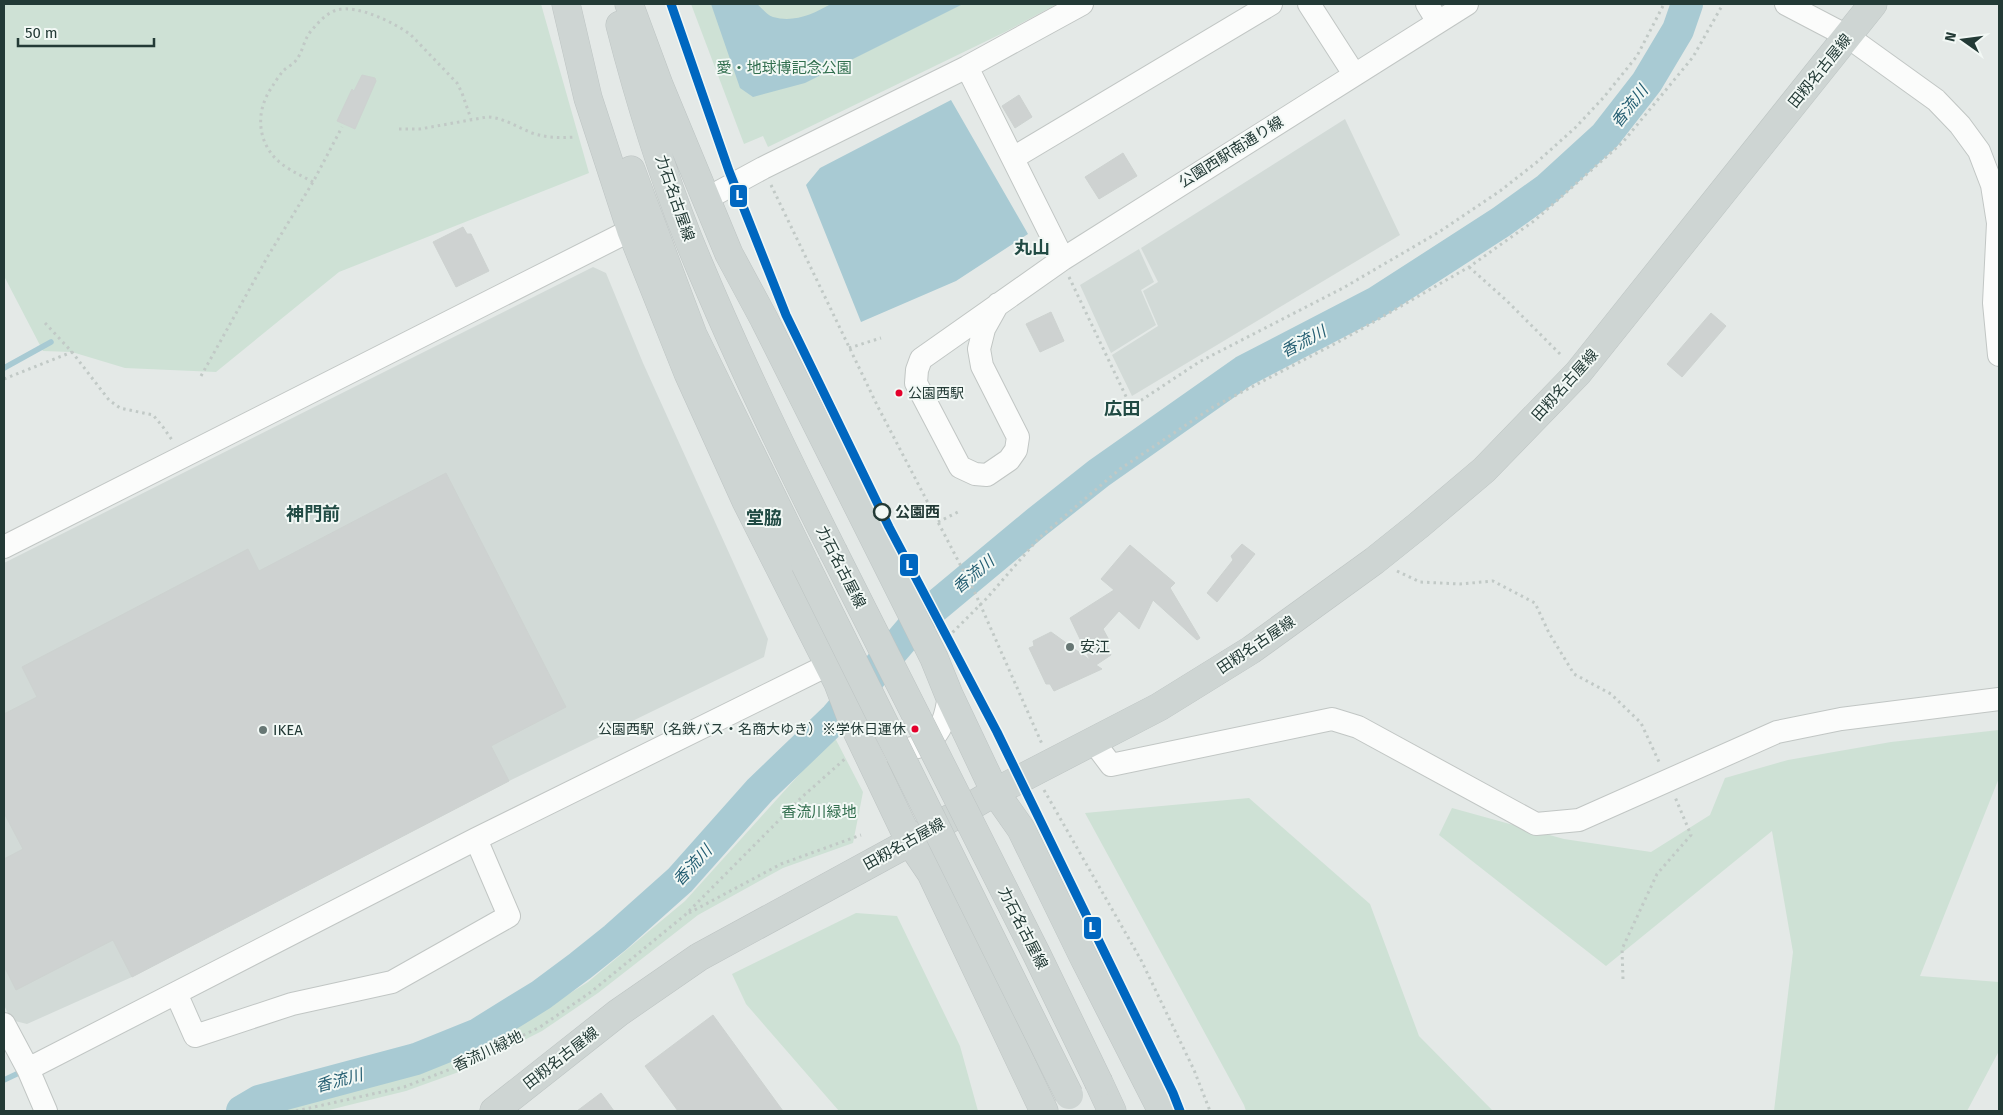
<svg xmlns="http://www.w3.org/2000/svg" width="2003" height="1115" font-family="'Fira Sans','Noto Sans JP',sans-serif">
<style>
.built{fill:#d2dad7}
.green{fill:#cee1d5}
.water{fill:#a8cad3}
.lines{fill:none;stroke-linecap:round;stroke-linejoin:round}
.stream{stroke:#a8cad3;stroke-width:5.5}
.river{stroke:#a8cad3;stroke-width:32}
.building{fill:#ced2d1;stroke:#cdd2d0}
.minor-casing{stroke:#c1c6c4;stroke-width:24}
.major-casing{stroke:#bdc4c3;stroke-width:29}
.path{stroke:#c1c9c6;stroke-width:3;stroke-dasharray:2.5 4;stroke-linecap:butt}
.minor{stroke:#fbfcfb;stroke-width:22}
.major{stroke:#ced5d3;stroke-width:28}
.major-bridge-casing{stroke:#bdc4c3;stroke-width:29;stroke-linecap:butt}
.major-bridge{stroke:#ced5d3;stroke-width:28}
.rail-1-casing{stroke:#f2f8f5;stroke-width:12}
.rail-1{stroke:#0067c0;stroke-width:9}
.bus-dot{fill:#e4002b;stroke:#f2f8f5;stroke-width:2}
.stop-dot{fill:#f2f8f5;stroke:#233a36;stroke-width:2.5}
.poi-dot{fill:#677774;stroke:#f2f8f5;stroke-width:2}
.labels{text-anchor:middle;stroke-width:4;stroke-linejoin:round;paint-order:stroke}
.bus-label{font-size:14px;fill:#233a36;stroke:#f2f8f5;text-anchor:start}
.park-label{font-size:15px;fill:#316e4e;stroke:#f2f8f5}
.street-label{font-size:15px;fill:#233a36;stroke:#f2f8f5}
.stop-label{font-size:15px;font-weight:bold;fill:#233a36;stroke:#f2f8f5;text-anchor:start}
.poi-label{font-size:15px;fill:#233a36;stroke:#f2f8f5;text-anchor:start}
.water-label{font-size:16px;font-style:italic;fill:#235d71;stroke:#f2f8f5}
.quarter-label{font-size:18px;font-weight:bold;fill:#214b44;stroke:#f2f8f5}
.line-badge{stroke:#f2f8f5;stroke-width:2}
.badge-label{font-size:14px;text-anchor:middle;font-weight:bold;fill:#fff}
</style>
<rect width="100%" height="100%" fill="#e4e9e7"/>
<path class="built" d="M1345,119L1400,235L1132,396L1112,355L1158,326L1143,291L1158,282L1141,248Z
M1139,249L1154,282L1141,290L1156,325L1111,353L1080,285Z
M593,267L606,273L643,363L768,639L764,657L509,781L132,977L27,1024L11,1020L4,1005V563Z"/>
<path class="green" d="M4,4H541L589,173L339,272L216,372L125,368L72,352L43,351L4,276Z
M691,4H1057L1005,32L768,147L763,136L744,144Z
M1999,730V778L1920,976L1999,982V1051L1967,1111H1774L1793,952L1772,831L1606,966L1439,835L1452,808L1564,839L1651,852L1710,815L1725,778L1788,760L1891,742Z
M834,736L863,792L853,843L783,868L698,915L598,993L542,1031L467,1069L406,1091L325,1111H272L301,1099L404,1073L461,1055L533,1016L588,982L685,901Z
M1249,798L1370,904L1419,1036L1493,1111H1246L1244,1105L1085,813Z
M856,913L897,916L960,1046L978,1111H839L746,1004L732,974Z"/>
<path class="water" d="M711,4H757C762,8 767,15 773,17C794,23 813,14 831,4H963L805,83L753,97L740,88Z
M951,100L1028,234L956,281L861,322L806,185L820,168Z"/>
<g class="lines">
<path class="stream" d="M4,368L51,342
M4,1080L23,1071"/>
<path class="river" d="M242,1111L259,1101L416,1059L478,1034L541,995L580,966L615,938L680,880L760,790L836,717L918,621L1037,522L1099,473L1244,371L1377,302L1501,222L1547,189L1605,136L1647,82L1678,30L1687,4"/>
</g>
<path class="building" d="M362,75L375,78L376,81L355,129L337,121L352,89L354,91Z
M1019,95L1032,117L1015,128L1002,106Z
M1123,153L1137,176L1099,199L1085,177Z
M463,227L467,234H471L489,271L456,287L433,242Z
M1051,312L1064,341L1040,352L1026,324Z
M1711,313L1726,326L1682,377L1667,364Z
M446,473L566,707L491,746L509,781L132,977L113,940L16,990L4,966V859L23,849L4,813V714L37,697L22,667L248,549L259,571Z
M1242,544L1255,554L1217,602L1207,593L1233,560L1231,556Z
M1130,545L1175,583L1170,588L1200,638L1197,640L1153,600L1139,629L1119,611L1103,629L1109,640L1105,642L1111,655L1096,665L1102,669L1054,691L1050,684H1046L1029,648L1034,646L1033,641L1051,632L1090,660L1070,618L1114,590L1101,579Z
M713,1015L783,1111H678L645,1066Z
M601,1093L614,1111H577Z"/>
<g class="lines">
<defs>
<path id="minor" d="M1309,4L1354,74
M1427,4L1438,22
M1786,4L1847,36L1936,100L1960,125L1979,151L1992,185L1998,223L1994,303L1999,355
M967,67L1063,259
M1013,158L1271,4
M706,199L763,168L967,67L1082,4
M998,304L984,329L979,349L982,366L1018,437L1016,450L1009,460L987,475L975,474L960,467L916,383L917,370L921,359L1063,259L1467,4
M4,547L631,230
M1093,741L1111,765L1332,719L1358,727L1536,824L1579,820L1777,732L1841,719L1999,699
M881,750C927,752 943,741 949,695
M176,993L195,1036L292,1004L392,982L509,916L476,839
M4,1024L28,1069L46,1111
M28,1069L476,839L828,665"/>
<path id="major" d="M566,4L588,98L631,230L688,373L746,501L838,683L854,725L910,842L931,873L1044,1111
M629,4L659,85L729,254L764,319L934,658L949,695L995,792L1021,829L1083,956L1162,1111
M620,25C638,95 661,170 688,238C731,344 781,448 833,551
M631,170L693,335L805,564
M1099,1083L1112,1111
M494,1111L618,1013L699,957L910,842L995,792L1159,707L1251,650L1374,561L1419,525L1484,470L1578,373L1873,4"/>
</defs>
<use href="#minor" class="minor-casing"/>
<use href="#major" class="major-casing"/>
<path class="path" d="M399,129H420L487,117C502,117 517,127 532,133C547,138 561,138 576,137
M313,182C304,177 295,173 286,167C258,149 253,114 272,87C275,82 279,76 283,71C287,67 294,64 297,59C303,51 304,39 311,31C318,23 326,13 337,10C357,4 395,23 411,35L457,83L462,93L471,119
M771,185L878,407L976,595L1042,744
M1469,267L1506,300L1562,356
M1069,277L1131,407L1199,362L1343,288L1439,232L1500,191L1537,162L1576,127L1604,97L1637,56L1664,4
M45,323L72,352L109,400L120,408L153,415L163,427L172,440
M849,348L881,338
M201,376L268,256L313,182L342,127
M4,379L72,352
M938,522L960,511
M1397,571L1420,582L1460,584L1493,581L1535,603L1549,633L1574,674L1611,694L1641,723L1660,764
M948,637L987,598L1039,538L1120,469L1213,407L1342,340L1469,267L1534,221L1623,142L1693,57L1723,4
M1044,790L1141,960L1194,1070L1210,1111
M689,913L781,864L861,835
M1623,979L1622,949L1657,874L1691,835L1675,797
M296,1111L404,1087L469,1062L540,1027L591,992L685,915L802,797L847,757"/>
<use href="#minor" class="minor"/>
<use href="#major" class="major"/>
<defs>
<path id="major-bridge" d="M833,551L1037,955L1099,1083
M805,564L1069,1095"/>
</defs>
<use href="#major-bridge" class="major-bridge-casing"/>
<use href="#major-bridge" class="major-bridge"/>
<defs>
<path id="rail-1" d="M671,4L729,171L786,315L889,527L997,732L1173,1093L1180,1111"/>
</defs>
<use href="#rail-1" class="rail-1-casing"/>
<use href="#rail-1" class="rail-1"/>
</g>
<g class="bus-dot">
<circle cx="899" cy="393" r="4.5"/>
<circle cx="915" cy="729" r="4.5"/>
</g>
<circle class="stop-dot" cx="882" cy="512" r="8"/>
<g class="poi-dot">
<circle cx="1070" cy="647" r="5"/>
<circle cx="263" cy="730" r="5"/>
</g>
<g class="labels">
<g class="bus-label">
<text x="908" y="398">公園西駅</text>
<text x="906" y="734" text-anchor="end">公園西駅（名鉄バス・名商大ゆき）※学休日運休</text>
</g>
<g class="park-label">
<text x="784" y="73">愛・地球博記念公園</text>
<text x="819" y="817">香流川緑地</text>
</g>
<g class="street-label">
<text transform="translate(1820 71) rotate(-51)" y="5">田籾名古屋線</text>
<text transform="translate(1231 152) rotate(-32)" y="5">公園西駅南通り線</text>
<text transform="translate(675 198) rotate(71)" y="5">力石名古屋線</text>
<text transform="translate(1565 385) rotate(-48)" y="5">田籾名古屋線</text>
<text transform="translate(841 567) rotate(63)" y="5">力石名古屋線</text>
<text transform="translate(1256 645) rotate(-34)" y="5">田籾名古屋線</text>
<text transform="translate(904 844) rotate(-29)" y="5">田籾名古屋線</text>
<text transform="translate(1023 928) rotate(63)" y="5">力石名古屋線</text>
<text transform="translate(488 1051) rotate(-25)" y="5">香流川緑地</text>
<text transform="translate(561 1058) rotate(-38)" y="5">田籾名古屋線</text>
</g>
<g class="stop-label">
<text x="895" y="517">公園西</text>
</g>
<g class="poi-label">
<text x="1080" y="652">安江</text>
<text x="273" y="735">IKEA</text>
</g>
<g class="water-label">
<text transform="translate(1629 106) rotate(-52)" y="6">香流川</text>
<text transform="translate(1303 341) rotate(-28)" y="6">香流川</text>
<text transform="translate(973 574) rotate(-40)" y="6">香流川</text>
<text transform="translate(692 865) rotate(-47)" y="6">香流川</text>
<text transform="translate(339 1080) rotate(-15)" y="6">香流川</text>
</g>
<g class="quarter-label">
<text x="1032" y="254">丸山</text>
<text x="1122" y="415">広田</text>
<text x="313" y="520">神門前</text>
<text x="764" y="524">堂脇</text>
</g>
</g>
<g class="line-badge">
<rect x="729" y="184" width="19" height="24" rx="5" fill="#0067c0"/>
<rect x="899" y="553" width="20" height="24" rx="5" fill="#0067c0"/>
<rect x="1083" y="916" width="19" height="24" rx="5" fill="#0067c0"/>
</g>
<g class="badge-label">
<text x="739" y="200">L</text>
<text x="909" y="570">L</text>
<text x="1092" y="932">L</text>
</g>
<rect width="2003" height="1115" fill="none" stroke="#233a36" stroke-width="10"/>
<g transform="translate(1963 40) rotate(284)" stroke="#f2f8f5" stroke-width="4" paint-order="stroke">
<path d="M0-4L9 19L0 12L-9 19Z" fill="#233a36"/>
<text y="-8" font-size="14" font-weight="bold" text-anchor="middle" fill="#233a36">N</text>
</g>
<path d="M18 38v8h136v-8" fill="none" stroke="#233a36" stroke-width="2.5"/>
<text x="25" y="38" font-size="15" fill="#233a36" stroke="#f2f8f5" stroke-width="4" paint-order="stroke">50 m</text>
</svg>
